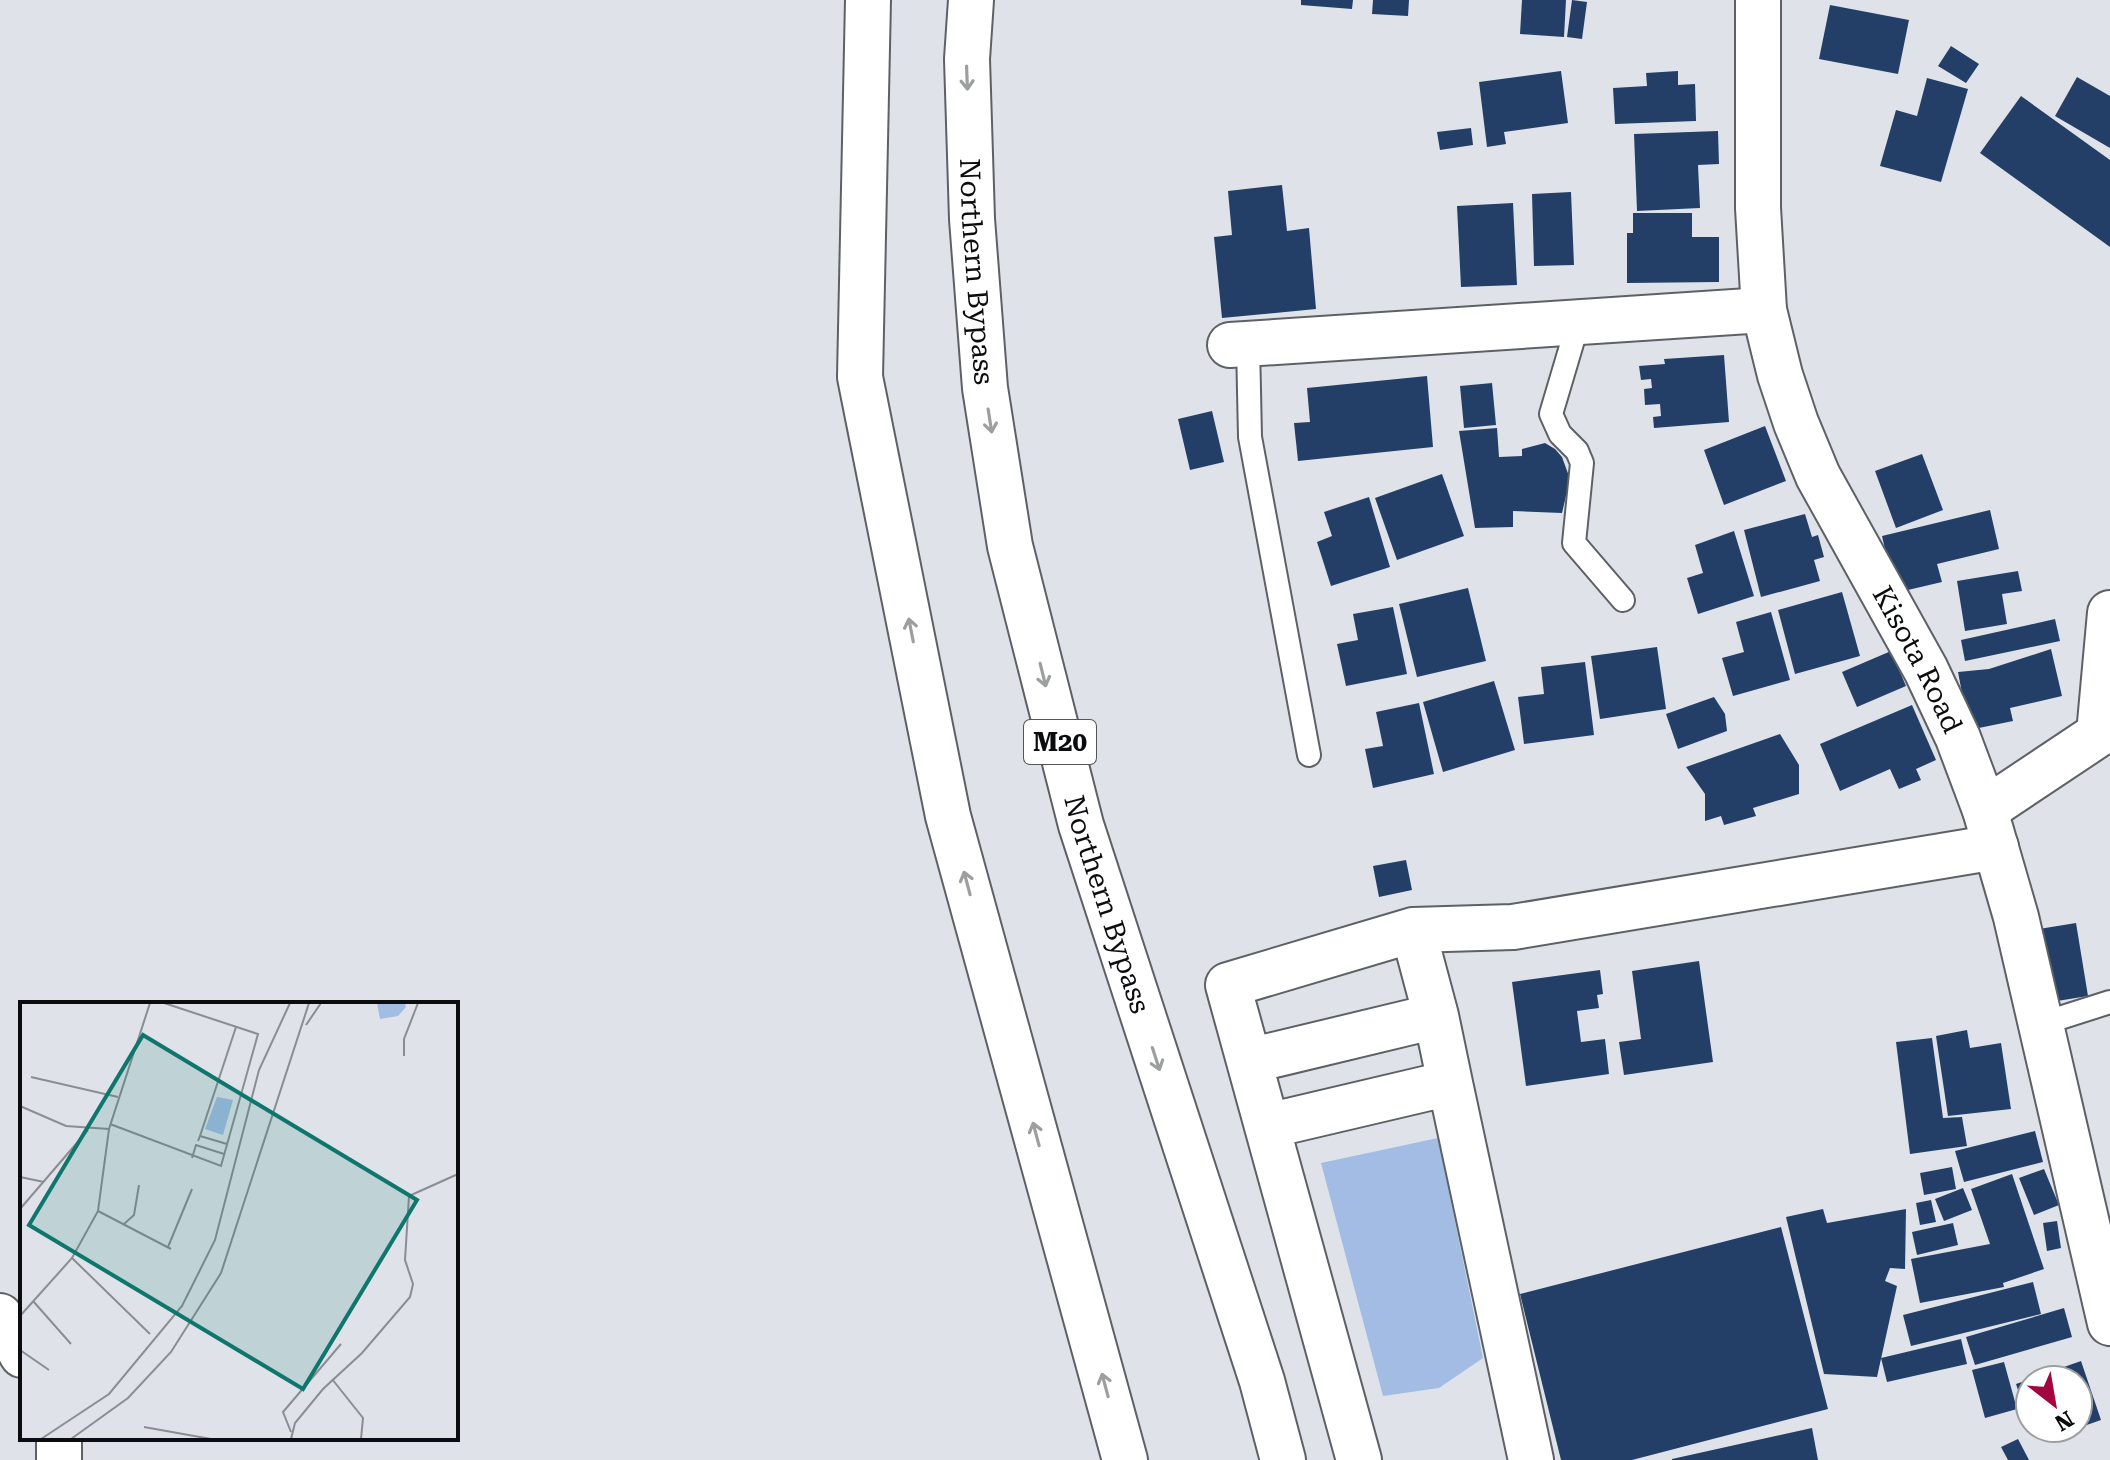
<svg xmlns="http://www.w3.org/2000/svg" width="2110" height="1460" font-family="'Roboto Serif',serif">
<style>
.pitch{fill:#a2bce3}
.building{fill:#233f68}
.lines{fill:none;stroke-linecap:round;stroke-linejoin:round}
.service-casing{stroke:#5d6166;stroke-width:26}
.minor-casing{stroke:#5d6166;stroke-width:48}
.tertiary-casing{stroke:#5d6166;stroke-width:48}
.motorway-casing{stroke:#5d6166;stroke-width:48}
.service{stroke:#fff;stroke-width:22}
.minor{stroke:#fff;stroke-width:44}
.tertiary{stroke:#fff;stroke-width:44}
.motorway{stroke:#fff;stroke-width:44}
.oneway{stroke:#9d9e9f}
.labels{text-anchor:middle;stroke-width:8;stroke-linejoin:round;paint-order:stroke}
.shield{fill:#fff;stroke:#545556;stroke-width:2}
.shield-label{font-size:26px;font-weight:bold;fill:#0b0c0e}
.street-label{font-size:28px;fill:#0b0c0e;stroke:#fff}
.inset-road{fill:none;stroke:#8a8d91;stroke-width:2}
.view{fill:#0f766e;fill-opacity:0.15;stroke:#0f766e;stroke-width:4}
.inset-edge{fill:none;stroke:#0b0c0e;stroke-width:4}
</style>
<rect width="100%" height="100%" fill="#dfe3e9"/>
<path class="pitch" d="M1438,1138L1483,1358L1439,1388L1383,1396L1321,1163Z"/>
<path class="building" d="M1301,0H1353L1352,9L1301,5Z
M1373,0H1409L1408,16L1372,14Z
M1522,0H1566L1564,37L1520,34Z
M1572,0L1587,2L1582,39L1567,37Z
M1830,5L1909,20L1898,74L1819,59Z
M1951,46L1979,64L1966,83L1938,66Z
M1561,71L1568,123L1504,132L1506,144L1487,147L1479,82Z
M1678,71V85L1695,84L1696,121L1615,124L1613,88L1647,86L1646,73Z
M2077,77L2110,96V148L2055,116Z
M1927,78L1968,89L1941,182L1880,166L1896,110L1917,116Z
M2021,96L2110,160V247L1980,153Z
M1471,128L1473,145L1440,150L1437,132Z
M1718,131L1719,164L1698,165L1700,208L1637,211L1634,134Z
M1282,185L1287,231L1309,228L1316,309L1222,318L1214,237L1232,235L1228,191Z
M1571,192L1574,265L1534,266L1532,194Z
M1513,203L1517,285L1461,287L1457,206Z
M1633,213H1692V237H1719V282L1627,283V233H1633Z
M1724,355L1729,422L1654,428L1653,417L1661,416L1660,404L1645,405L1644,389L1652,388L1651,379L1641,380L1639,366L1665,364L1664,359Z
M1427,376L1433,447L1298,461L1294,423L1310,422L1307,388Z
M1492,383L1496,425L1464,428L1460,386Z
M1212,411L1224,462L1190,470L1178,419Z
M1765,426L1786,481L1724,505L1704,450Z
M1497,428L1499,457L1522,456V449L1545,443L1555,449L1562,457L1570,479L1562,513L1513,511V527L1475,528L1459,431Z
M1922,454L1943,510L1896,528L1875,471Z
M1442,474L1464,536L1397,560L1375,498Z
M1369,497L1390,567L1331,586L1317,542L1332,536L1324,512Z
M1990,510L1999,549L1937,564L1942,582L1895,593L1882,536Z
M1805,514L1812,537L1818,535L1824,557L1814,560L1820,581L1761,597L1744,530Z
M1734,531L1754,596L1698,614L1687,578L1703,573L1695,545Z
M2018,571L2022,591L2002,594L2007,624L1965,631L1957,581Z
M1468,588L1486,661L1417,677L1399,604Z
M1842,592L1860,656L1795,674L1778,610Z
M1393,607L1407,674L1346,686L1337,644L1358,640L1353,614Z
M1771,612L1790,680L1733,696L1722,658L1744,652L1736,622Z
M2055,619L2060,641L1965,661L1961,640Z
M1657,647L1666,709L1600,719L1591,656Z
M2051,649L2062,696L2010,708L2013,721L1969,730L1958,672L1989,669Z
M1891,651L1906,686L1857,707L1842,672Z
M1585,662L1594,735L1524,744L1518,697L1544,694L1541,667Z
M1494,681L1515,750L1443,772L1423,702Z
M1714,697L1725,714L1727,731L1678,749L1666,714Z
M1419,703L1434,774L1373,788L1365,749L1383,746L1376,712Z
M1912,705L1936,760L1916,769L1921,780L1899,789L1890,769L1840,791L1820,744Z
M1780,734L1799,765V794L1753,808L1756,816L1724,825L1721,816L1705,821V794L1686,767Z
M1406,860L1412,890L1379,897L1373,866Z
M2076,923L2088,996L2051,1002L2039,929Z
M1699,961L1713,1062L1624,1075L1619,1042L1641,1039L1632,971Z
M1600,970L1603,994L1597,995L1599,1008L1577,1011L1581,1042L1605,1039L1609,1074L1526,1086L1512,982Z
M1967,1030L1970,1048L2001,1043L2011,1109L1948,1116L1936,1036Z
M1932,1038L1943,1118L1962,1117L1967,1146L1910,1154L1896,1042Z
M2035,1131L2043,1162L1964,1182L1955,1151Z
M1952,1167L1956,1189L1924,1195L1920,1173Z
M2044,1169L2059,1205L2034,1215L2019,1178Z
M2012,1174L2044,1269L2003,1283L2004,1287L1920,1303L1911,1259L1990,1244L1971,1189Z
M1963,1188L1972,1210L1944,1221L1935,1199Z
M1931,1200L1936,1222L1920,1225L1916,1203Z
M1823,1209L1827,1223L1906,1209L1905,1269L1890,1268L1885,1281L1897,1286L1877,1377L1824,1374L1786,1217Z
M2057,1221L2061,1248L2047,1251L2043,1223Z
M1953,1223L1958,1245L1917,1255L1912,1232Z
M1781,1227L1828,1409L1632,1460H1561L1520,1294Z
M2033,1282L2041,1314L1911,1346L1903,1315Z
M2064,1308L2072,1337L1975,1365L1966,1337Z
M1961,1339L1967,1364L1887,1382L1881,1358Z
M2081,1361L2101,1420L2078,1428V1380H2030V1410L2025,1411L2016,1384Z
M2004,1362L2017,1409L1985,1418L1972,1370Z
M1812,1428L1818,1460H1672V1459Z
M2018,1439L2029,1460H2008L2001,1447Z"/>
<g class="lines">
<defs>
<path id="service" d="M1578,323L1551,414L1560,434L1577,451L1582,463L1574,543L1623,600
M1248,344L1250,437L1309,755
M2041,1024L2110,1002"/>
<path id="minor" d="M1230,345L1764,310
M2099,734L2110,613
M1985,810L2099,734L2110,730
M1249,1061L1436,1016L1413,930
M1450,1083L1531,1460
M1267,1126L1450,1083L1436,1016
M0,1316L22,1355
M59,1438V1460
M1359,1460L1228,985L1413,930L1513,927L1996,847"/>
<g id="tertiary">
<path id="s1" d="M1758,0V208L1764,310L1780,375L1796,423L1818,476L1926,670L1958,738L1985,810L2016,917L2110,1323"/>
</g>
<g id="motorway">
<path d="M868,0L860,377L948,816L1125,1460"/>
<path id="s2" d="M971,0L967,59L972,219L985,388L1010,546L1081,825L1262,1381L1283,1460"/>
</g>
</defs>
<use href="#service" class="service-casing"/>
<use href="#minor" class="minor-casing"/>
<use href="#tertiary" class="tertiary-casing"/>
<use href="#motorway" class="motorway-casing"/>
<use href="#service" class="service"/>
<use href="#minor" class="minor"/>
<use href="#tertiary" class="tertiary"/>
<use href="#motorway" class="motorway"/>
</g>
<defs><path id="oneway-shaft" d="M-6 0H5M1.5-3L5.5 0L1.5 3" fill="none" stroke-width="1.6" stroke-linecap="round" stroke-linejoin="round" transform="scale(2)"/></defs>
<g class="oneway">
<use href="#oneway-shaft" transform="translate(967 78) rotate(88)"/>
<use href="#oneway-shaft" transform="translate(990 421) rotate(81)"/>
<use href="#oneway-shaft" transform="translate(911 630) rotate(-101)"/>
<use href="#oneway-shaft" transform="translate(1043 675) rotate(76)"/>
<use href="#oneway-shaft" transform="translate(967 883) rotate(-105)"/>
<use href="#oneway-shaft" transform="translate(1156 1059) rotate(72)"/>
<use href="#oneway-shaft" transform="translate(1036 1134) rotate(-105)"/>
<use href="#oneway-shaft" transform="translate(1105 1385) rotate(-105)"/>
</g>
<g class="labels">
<rect class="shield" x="1024" y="720" width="72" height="44" rx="6"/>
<g class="shield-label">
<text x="1060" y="751">M20</text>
</g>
<g class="street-label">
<text dy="10" stroke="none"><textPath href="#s2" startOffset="272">Northern Bypass</textPath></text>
<text dy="10" stroke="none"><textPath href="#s1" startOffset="694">Kisota Road</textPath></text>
<text dy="10" stroke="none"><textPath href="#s2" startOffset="920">Northern Bypass</textPath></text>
</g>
</g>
<g transform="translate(20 1002)">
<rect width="438" height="438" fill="#dfe3e9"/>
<path d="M357,1H385L386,5L378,14L360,17Z" fill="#a2bce3"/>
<path d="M197,95L213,98L203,133L185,127Z" fill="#a2bce3"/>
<path class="inset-road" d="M286,23L301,1M384,54V37L398,1M11,75L98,95M0,104L46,124L89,127M90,122L201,164L238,32L144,1M180,134L216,25M178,139L180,134L207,142M172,156L176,143L204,152M0,175L24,180M0,207L68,128M78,209L151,247M104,222L114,213L119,183M148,245L172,187M52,256L130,332M13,299L51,342M0,314L52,256L78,209L89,127L130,1M0,348L29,368M312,377L343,416L341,437M124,425L191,437M271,430L263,410L321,342M21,437L89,392L162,304L195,238L239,68L270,1M51,437L108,396L151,350L201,271L289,1M271,437L275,421L303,387L342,351L390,295L393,282L385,258L389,194L438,172"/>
<path class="view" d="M123,33L397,198L283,387L9,223Z"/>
<rect width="438" height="438" class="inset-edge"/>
</g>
<g transform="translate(2054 1404) rotate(149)"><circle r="38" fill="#ffffff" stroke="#9d9e9f" stroke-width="2"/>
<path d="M0-6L14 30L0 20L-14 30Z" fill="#a3063f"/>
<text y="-12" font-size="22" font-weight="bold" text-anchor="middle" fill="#0b0c0e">N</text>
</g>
</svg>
